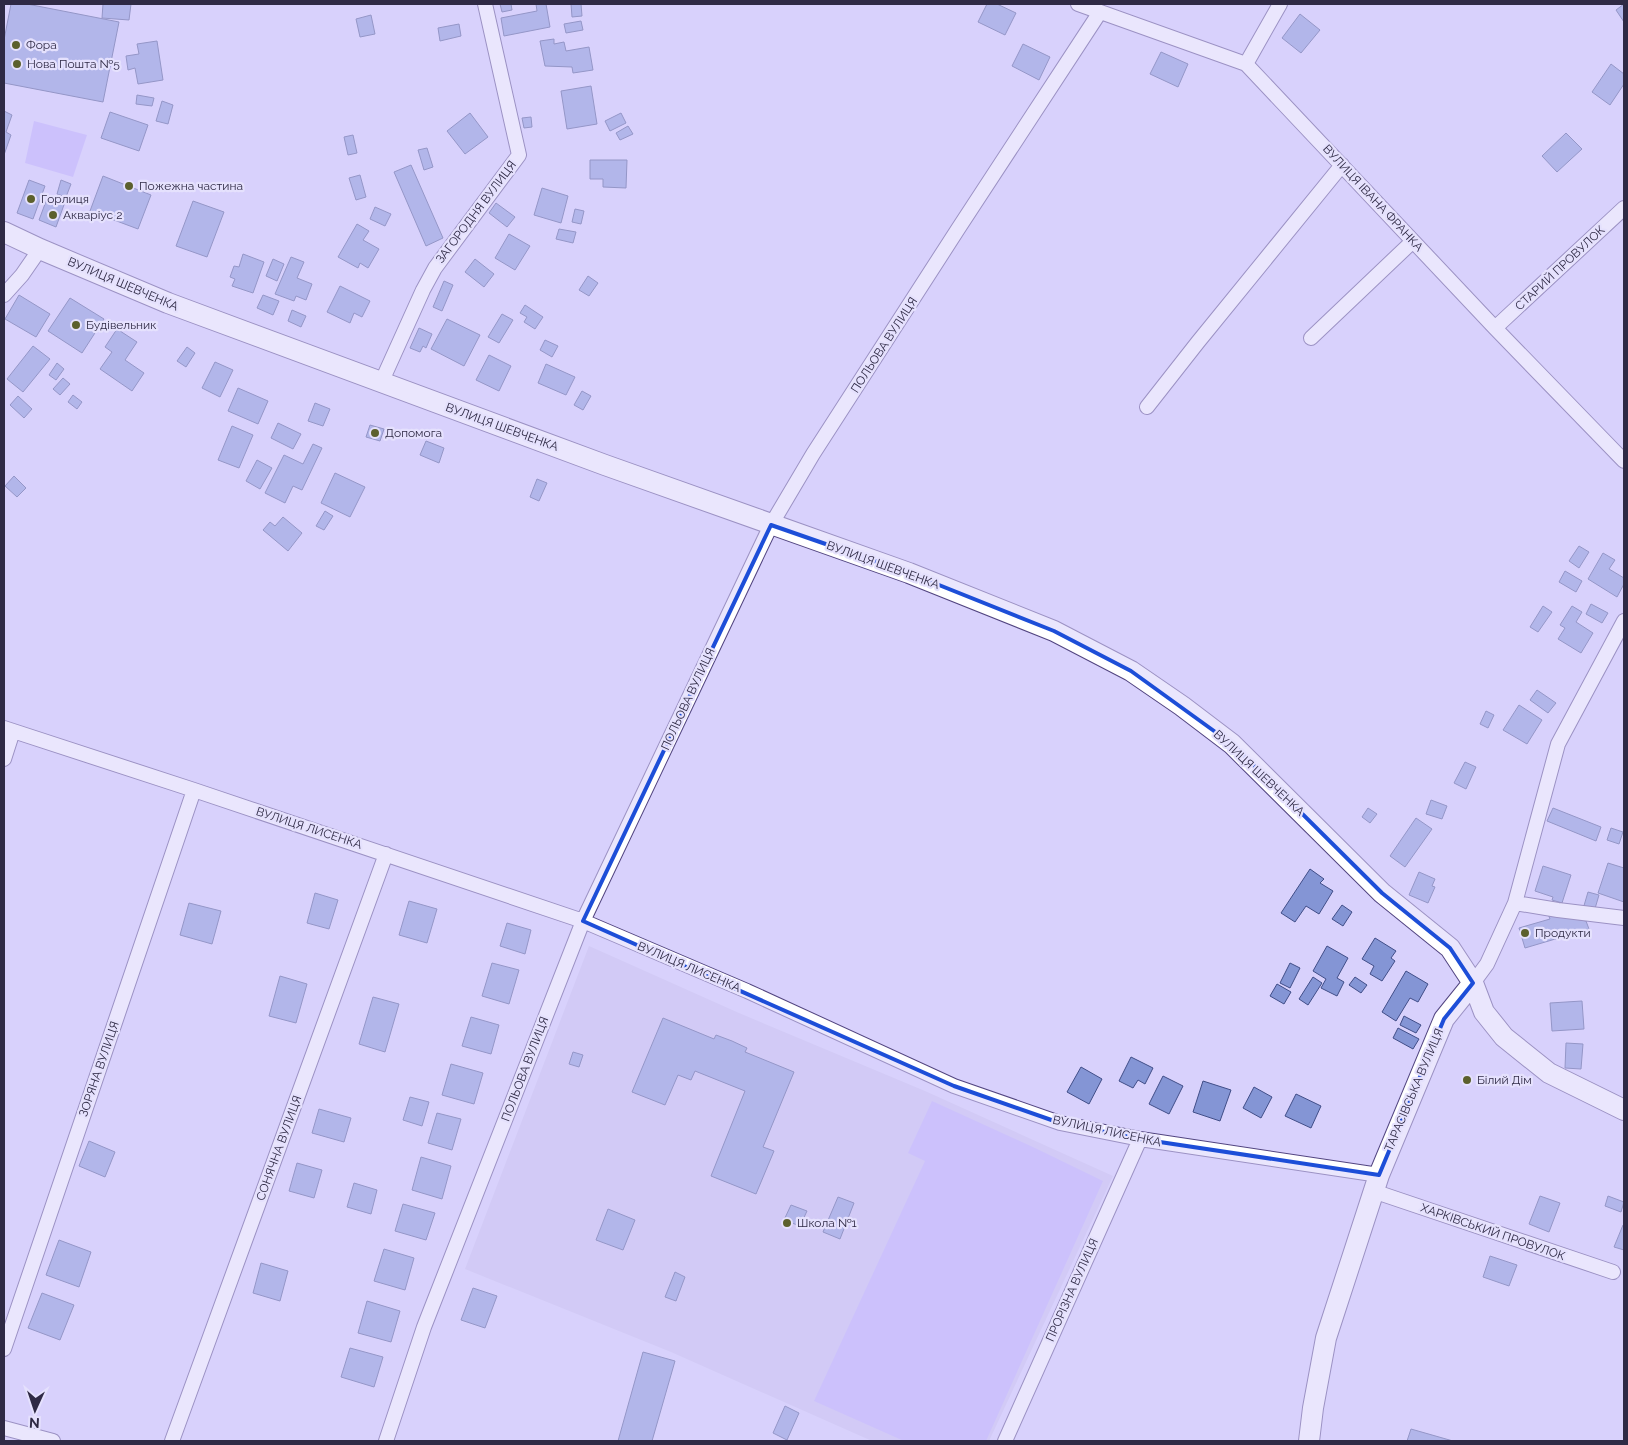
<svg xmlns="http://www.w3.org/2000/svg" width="1628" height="1445" font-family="Raleway,sans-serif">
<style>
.built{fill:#c9c2ef}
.green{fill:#bdaefc}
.building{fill:#8495d5;stroke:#414e88}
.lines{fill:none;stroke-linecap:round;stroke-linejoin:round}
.street-casing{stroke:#524581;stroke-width:16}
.secondary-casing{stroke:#524581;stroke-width:22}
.street{stroke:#fff;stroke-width:14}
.secondary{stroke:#fff;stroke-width:20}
.marked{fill:none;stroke:#1d4ed8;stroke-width:4;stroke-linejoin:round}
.poi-dot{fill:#5c602d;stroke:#e5e1fd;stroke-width:2}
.labels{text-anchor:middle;stroke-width:4.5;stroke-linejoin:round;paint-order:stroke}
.poi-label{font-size:12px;fill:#2f2a45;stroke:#e5e1fd;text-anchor:start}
.street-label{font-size:12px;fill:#2f2a45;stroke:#e5e1fd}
</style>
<rect width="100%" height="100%" fill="#d8d1fc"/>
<path class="built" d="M589,946L739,1013L925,1091L1113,1176L989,1441H872L671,1352L465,1269Z"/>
<path class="green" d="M34,121L87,135L73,177L25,163Z
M932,1101L1035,1148L1103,1181L986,1441H904L814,1401L925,1161L908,1153Z"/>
<path class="building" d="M11,4H27L119,22L103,102L4,83V40Z
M103,4H131L129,20L102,18Z
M500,4H511L512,10L502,12Z
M536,4H546L550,27L504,36L501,18L537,11Z
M571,4H581L582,16L572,17Z
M987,4H997L1016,13L1005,35L978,22Z
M1624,4V22L1616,10Z
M1300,14L1320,30L1301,53L1282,38Z
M371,15L375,34L360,37L356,19Z
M581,21L583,30L566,33L564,24Z
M459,24L461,36L440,41L438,28Z
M554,39V44L564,42L566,51L589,47L593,70L573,73L572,67L545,66L540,41Z
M157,41L163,80L138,84L135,68L128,70L126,56L139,54L137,44Z
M1023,44L1050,57L1039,80L1012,66Z
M1161,52L1188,64L1178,87L1150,74Z
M1611,64L1624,74V84L1610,105L1592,92Z
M591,86L597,124L567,129L561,91Z
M137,95L154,98L152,106L136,104Z
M162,101L173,105L168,124L156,121Z
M4,111L12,115L6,132L11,135L4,155Z
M110,112L148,125L139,151L101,138Z
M470,113L488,137L465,154L447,131Z
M621,113L626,123L610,131L605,121Z
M531,117L532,127L524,128L522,118Z
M628,126L633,134L620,140L616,133Z
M1566,133L1582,149L1557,172L1542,156Z
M353,135L357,153L348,155L344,137Z
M427,148L433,167L424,170L418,150Z
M590,160H627L626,188L603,187V179H590Z
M411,165L443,238L426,246L394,172Z
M360,175L366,197L356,200L349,178Z
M103,176L151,195L138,229L90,211Z
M29,180L45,186L33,219L17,213Z
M61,180L71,184L66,197L57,194Z
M542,188L568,196L561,223L534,215Z
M48,196L65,202L56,227L39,220Z
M193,201L224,212L207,257L176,246Z
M496,203L515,217L507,227L489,213Z
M375,207L391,214L385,226L370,219Z
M575,209L584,211L581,224L572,222Z
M357,224L369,231L363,240L379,249L368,268L360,263L358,268L338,257Z
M559,229L576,232L573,243L556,239Z
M509,234L530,246L515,270L495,258Z
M243,254L264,262L253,293L232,286L235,279L230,277L234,266L239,267Z
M291,257L304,262L297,278L312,284L306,300L296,296L294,301L275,294Z
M273,259L284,264L277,281L266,276Z
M475,259L494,274L484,287L465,272Z
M588,276L598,283L589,296L579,290Z
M444,281L453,285L442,311L433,307Z
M340,286L370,301L362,317L354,313L350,323L327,312Z
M19,295L50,314L36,337L5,319Z
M263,295L279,301L273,315L257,308Z
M70,298L104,319L82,353L48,331Z
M525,305L543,317L535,329L524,322L527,317L520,313Z
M292,310L306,316L301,327L288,321Z
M502,314L513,320L499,343L488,337Z
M447,319L480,335L464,366L431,349Z
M419,328L432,334L426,348L423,346L420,352L410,348Z
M117,329L137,342L125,360L144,373L132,391L100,369L112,352L105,347Z
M545,340L558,346L552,357L540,350Z
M33,346L50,359L23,392L7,379Z
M187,347L195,353L186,367L177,361Z
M489,355L511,366L499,391L476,380Z
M215,362L233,370L220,397L202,388Z
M57,363L64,369L56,380L49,375Z
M546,364L575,377L566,395L538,383Z
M63,378L70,384L60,395L53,389Z
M238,388L268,401L258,424L228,411Z
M582,391L591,396L583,410L574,405Z
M73,395L82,402L77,409L68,402Z
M18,396L32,409L24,418L10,405Z
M315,403L330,409L323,426L308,421Z
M278,423L301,434L293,449L271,438Z
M370,425L384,429L380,441L366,437Z
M232,426L253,435L239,468L218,460Z
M426,441L444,448L439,463L420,455Z
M313,444L322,448L302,490L293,486L285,503L265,493L284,455L303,464Z
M257,460L272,468L260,489L246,481Z
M335,473L365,487L350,517L321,503Z
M14,476L26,488L17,497L5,486Z
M537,479L547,483L539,501L530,497Z
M325,511L333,516L324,530L316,526Z
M283,517L302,533L288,551L263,530L270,522L275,526Z
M1579,546L1589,552L1579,568L1569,561Z
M1603,553L1615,560L1609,569L1624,578V584L1617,597L1588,579Z
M1565,571L1582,581L1576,592L1559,582Z
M1591,604L1608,613L1602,623L1586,614Z
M1543,606L1552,612L1538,632L1530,627Z
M1572,606L1582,612L1576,622L1593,633L1581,653L1558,639L1565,628L1560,625Z
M1537,690L1556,703L1548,713L1530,700Z
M1519,705L1542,720L1527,744L1503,730Z
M1486,711L1494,715L1488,728L1480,724Z
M1465,762L1476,767L1466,789L1454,783Z
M1431,800L1447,806L1442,819L1426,814Z
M1368,808L1377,814L1370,823L1362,817Z
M1553,808L1601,827L1596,841L1547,821Z
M1416,818L1432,829L1405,867L1390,856Z
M1611,828L1623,832L1619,844L1607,840Z
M1608,863L1624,868V902L1598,893Z
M1543,866L1571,875L1562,903L1552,900L1553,897L1535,891Z
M1310,869L1324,879L1320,883L1333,891L1319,914L1306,906L1295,922L1281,913Z
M1419,872L1435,879L1432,886L1435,887L1428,903L1409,895Z
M1588,892L1599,895L1594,912L1583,909Z
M315,893L338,900L329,929L307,923Z
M409,901L437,909L427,943L399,935Z
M189,903L221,911L212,944L180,935Z
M1342,905L1352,912L1343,926L1332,919Z
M1548,914L1586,921L1589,929L1525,948L1519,928L1550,919Z
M507,923L531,930L525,954L500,946Z
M1375,938L1396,951L1391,958L1395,961L1382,981L1370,974L1374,966L1362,959Z
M1327,946L1348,958L1337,978L1344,982L1337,996L1321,988L1326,979L1313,971Z
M492,963L519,970L509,1004L482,996Z
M1290,963L1300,968L1290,988L1280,983Z
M1406,971L1428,984L1418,1002L1410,998L1396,1021L1382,1012Z
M280,976L307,984L296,1023L269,1016Z
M1313,977L1322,983L1308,1005L1299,999Z
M1355,977L1367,985L1361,993L1349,985Z
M1277,984L1291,992L1284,1004L1270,996Z
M373,997L399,1004L385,1052L359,1044Z
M1582,1001L1584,1029L1552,1031L1550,1003Z
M1404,1016L1421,1025L1416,1033L1400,1025Z
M471,1017L499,1025L491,1054L462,1046Z
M663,1018L714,1039L716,1035L732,1041L747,1048L745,1052L794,1072L763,1147L774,1151L756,1194L711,1176L745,1091L695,1071L691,1080L678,1075L665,1105L632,1092Z
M1398,1028L1419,1039L1413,1049L1393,1038Z
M1566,1043L1583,1044L1581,1069L1565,1068Z
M573,1052L583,1055L579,1067L569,1064Z
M1131,1057L1153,1068L1145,1084L1138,1080L1133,1088L1119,1081Z
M451,1064L483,1073L474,1104L442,1095Z
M1081,1067L1102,1079L1089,1104L1067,1092Z
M1163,1076L1183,1086L1169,1114L1149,1104Z
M1203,1081L1231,1090L1220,1121L1193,1112Z
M1254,1087L1272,1097L1261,1118L1243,1108Z
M1296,1094L1321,1106L1311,1128L1285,1116Z
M410,1097L429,1102L422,1126L403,1120Z
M319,1109L351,1118L344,1142L312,1133Z
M437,1113L461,1119L452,1150L428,1143Z
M89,1141L115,1152L105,1177L79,1166Z
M421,1157L451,1166L442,1199L412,1190Z
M297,1163L322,1170L314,1198L289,1191Z
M354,1183L377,1190L371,1214L347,1207Z
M1540,1196L1560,1203L1549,1232L1529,1224Z
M1608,1196L1624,1202L1621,1212L1605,1206Z
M838,1197L854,1203L840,1239L823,1232Z
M403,1204L435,1213L426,1240L395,1231Z
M791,1205L807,1211L800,1226L784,1220Z
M608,1209L635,1220L623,1250L596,1240Z
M1623,1225H1624V1250L1614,1247Z
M59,1240L91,1252L79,1287L46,1275Z
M384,1249L414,1258L405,1290L374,1281Z
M1490,1256L1517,1265L1509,1286L1483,1277Z
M261,1263L288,1271L280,1301L253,1293Z
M675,1272L685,1277L676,1301L665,1297Z
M473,1288L497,1296L485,1328L461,1320Z
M42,1293L74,1305L60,1340L28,1328Z
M367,1301L400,1311L391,1342L358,1333Z
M350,1348L383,1357L374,1387L341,1377Z
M643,1352L675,1361L652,1441H618Z
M785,1406L799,1413L787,1440L773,1433Z
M1411,1429L1453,1441H1407Z"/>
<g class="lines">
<defs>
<path id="street" d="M1078,4L1246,64L1495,328L1624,461
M1246,64L1280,4
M4,295L22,275L40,249
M1495,328L1624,208
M1311,338L1413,241
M381,383L423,290L435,268L519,155L485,4
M1147,407L1198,342L1342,165
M4,728L194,790L583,921L747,991L954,1086L1060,1123L1140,1139L1379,1175
M4,759L13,731
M1515,903L1558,910L1624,918
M1473,983L1487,964L1515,903L1558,744L1624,621
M1373,1191L1613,1272
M4,1349L194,790
M4,1428L53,1441
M172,1441L386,854
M386,1441L424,1327L583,921L771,525L813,454L958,229L1100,12
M1005,1441L1140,1139"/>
<path id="secondary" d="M4,232L40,249L168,303L605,465L909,573L1054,631L1131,671L1182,706L1232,744L1382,893L1450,948L1473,983L1484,1012L1504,1037L1549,1073L1624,1110
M1309,1441L1313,1408L1326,1338L1379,1175L1444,1019L1473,983"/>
</defs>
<use href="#street" class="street-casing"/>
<use href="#secondary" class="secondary-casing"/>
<use href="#street" class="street"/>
<use href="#secondary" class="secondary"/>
</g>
<path d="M0 0H1628V1445H0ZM771,525L909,573L1054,631L1131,671L1232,744L1382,893L1450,948L1473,983L1444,1019L1379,1175L1140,1139L1060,1123L954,1086L583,921Z" fill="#d8d1fc" fill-opacity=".55" fill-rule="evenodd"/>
<path class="marked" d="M771,525L909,573L1054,631L1131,671L1232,744L1382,893L1450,948L1473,983L1444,1019L1379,1175L1140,1139L1060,1123L954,1086L583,921Z"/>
<g class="poi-dot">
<circle cx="16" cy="45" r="5"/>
<circle cx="17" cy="64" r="5"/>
<circle cx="129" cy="186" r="5"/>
<circle cx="31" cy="199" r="5"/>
<circle cx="53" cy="215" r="5"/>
<circle cx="76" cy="325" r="5"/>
<circle cx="375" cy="433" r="5"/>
<circle cx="1525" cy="933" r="5"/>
<circle cx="1467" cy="1080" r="5"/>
<circle cx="787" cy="1223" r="5"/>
</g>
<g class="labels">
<g class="poi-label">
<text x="26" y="49">Фора</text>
<text x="27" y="68">Нова Пошта №5</text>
<text x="139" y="190">Пожежна частина</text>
<text x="41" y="203">Горлиця</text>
<text x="63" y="219">Акваріус 2</text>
<text x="86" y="329">Будівельник</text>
<text x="385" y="437">Допомога</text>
<text x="1535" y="937">Продукти</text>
<text x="1477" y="1084">Білий Дім</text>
<text x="797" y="1227">Школа №1</text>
</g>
<g class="street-label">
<text transform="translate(1373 198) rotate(47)" y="4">ВУЛИЦЯ ІВАНА ФРАНКА</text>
<text transform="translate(476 212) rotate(-53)" y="4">ЗАГОРОДНЯ ВУЛИЦЯ</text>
<text transform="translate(1560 268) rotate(-43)" y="4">СТАРИЙ ПРОВУЛОК</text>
<text transform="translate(123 284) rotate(23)" y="4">ВУЛИЦЯ ШЕВЧЕНКА</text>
<text transform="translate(884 345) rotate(-57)" y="4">ПОЛЬОВА ВУЛИЦЯ</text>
<text transform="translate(502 427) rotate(20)" y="4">ВУЛИЦЯ ШЕВЧЕНКА</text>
<text transform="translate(883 565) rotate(20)" y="4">ВУЛИЦЯ ШЕВЧЕНКА</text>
<text transform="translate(688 699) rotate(-65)" y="4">ПОЛЬОВА ВУЛИЦЯ</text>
<text transform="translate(1259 773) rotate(43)" y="4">ВУЛИЦЯ ШЕВЧЕНКА</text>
<text transform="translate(309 828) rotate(18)" y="4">ВУЛИЦЯ ЛИСЕНКА</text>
<text transform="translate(689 967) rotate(23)" y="4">ВУЛИЦЯ ЛИСЕНКА</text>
<text transform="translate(99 1069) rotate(-71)" y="4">ЗОРЯНА ВУЛИЦЯ</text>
<text transform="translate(525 1069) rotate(-69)" y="4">ПОЛЬОВА ВУЛИЦЯ</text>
<text transform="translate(1414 1090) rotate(-67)" y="4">ТАРАСІВСЬКА ВУЛИЦЯ</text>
<text transform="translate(1107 1131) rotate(12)" y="4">ВУЛИЦЯ ЛИСЕНКА</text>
<text transform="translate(279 1148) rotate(-70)" y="4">СОНЯЧНА ВУЛИЦЯ</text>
<text transform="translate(1493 1232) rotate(19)" y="4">ХАРКІВСЬКИЙ ПРОВУЛОК</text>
<text transform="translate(1072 1290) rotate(-66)" y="4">ПРОРІЗНА ВУЛИЦЯ</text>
</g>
</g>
<rect width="1628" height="1445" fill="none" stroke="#2f2a45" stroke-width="10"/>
<g transform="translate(35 1410) rotate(183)" stroke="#e5e1fd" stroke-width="4" paint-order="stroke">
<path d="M0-4L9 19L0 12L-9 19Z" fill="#2f2a45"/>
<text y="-8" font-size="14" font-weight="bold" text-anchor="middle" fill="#2f2a45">N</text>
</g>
</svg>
